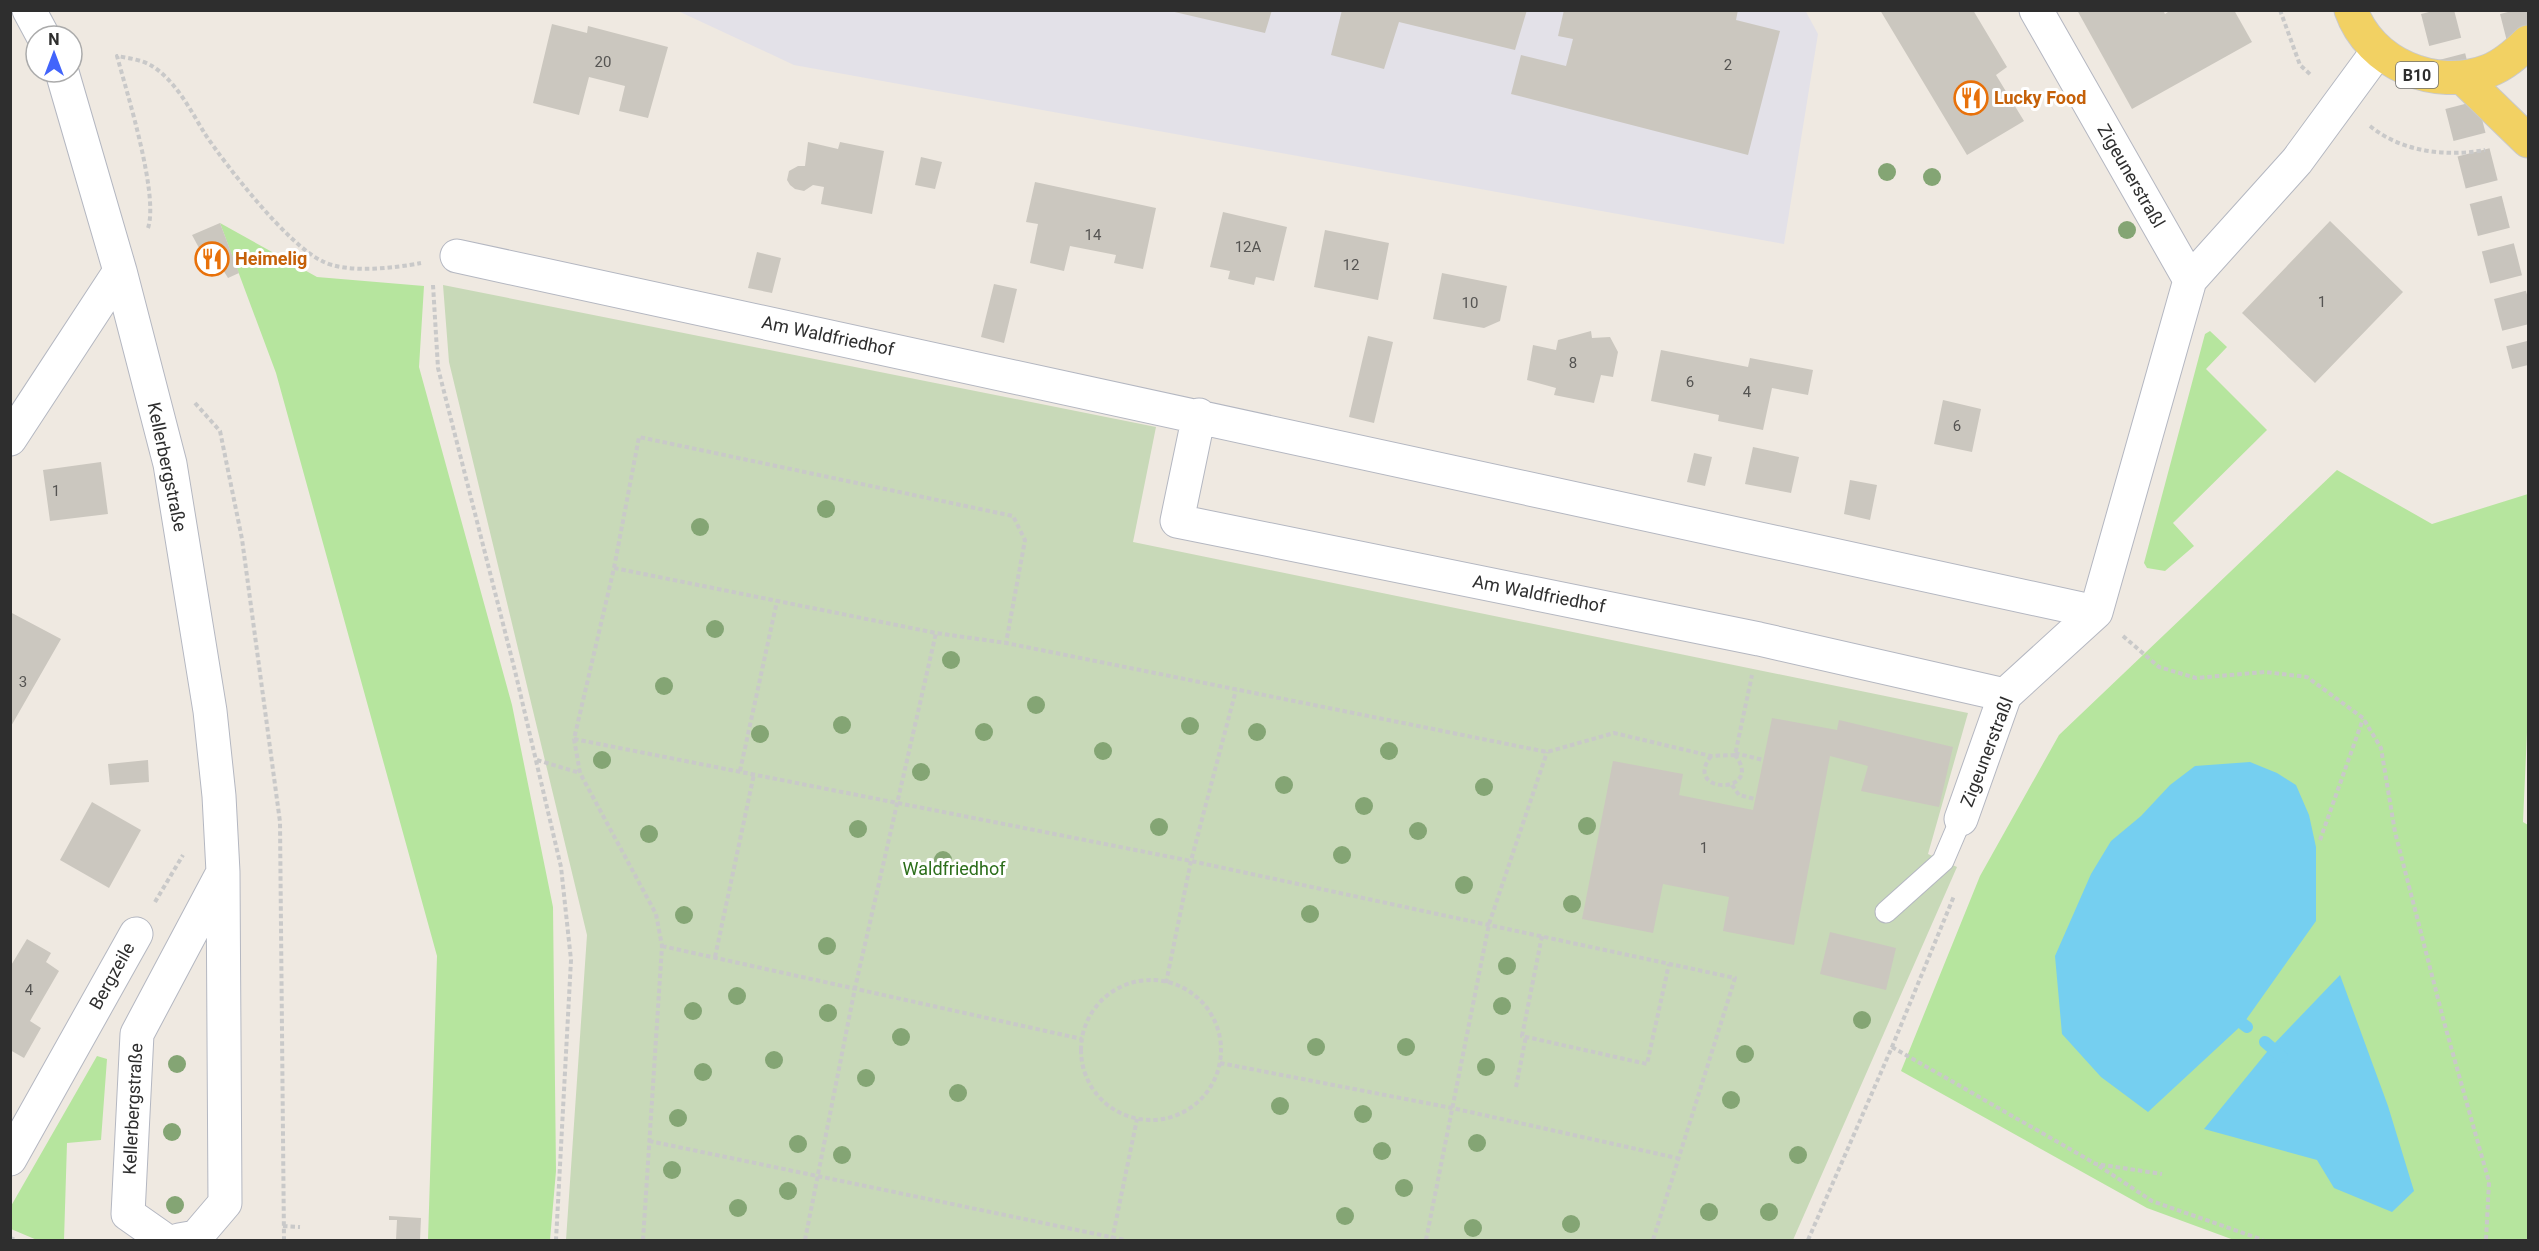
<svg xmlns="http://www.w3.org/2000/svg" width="2539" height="1251" font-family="Roboto,sans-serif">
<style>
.industrial{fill:#e3e1e8}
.green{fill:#b6e59e}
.cemetery{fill:#c8d9b8}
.water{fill:#75cff0}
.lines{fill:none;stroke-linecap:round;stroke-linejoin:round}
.stream{stroke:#75cff0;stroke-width:12}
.building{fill:#cbc7bf}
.highway-tunnel{stroke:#c8c4bd;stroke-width:33;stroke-dasharray:33 16;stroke-linecap:butt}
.lane-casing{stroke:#b4b7c1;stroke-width:23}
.street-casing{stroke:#b4b7c1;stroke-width:35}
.primary-casing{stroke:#c9c9c9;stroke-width:35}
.path{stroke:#c9c9c9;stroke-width:4;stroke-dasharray:4.5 3;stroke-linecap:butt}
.lane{stroke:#fff;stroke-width:21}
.street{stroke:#fff;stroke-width:33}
.primary{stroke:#f2d163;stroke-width:33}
.tree{fill:#84a574}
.labels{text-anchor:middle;stroke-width:6;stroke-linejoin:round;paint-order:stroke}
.number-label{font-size:15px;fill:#555452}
.shield{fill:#fff;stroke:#6d6d6d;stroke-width:1.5}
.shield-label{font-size:16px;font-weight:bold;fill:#2e2e2e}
.food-label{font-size:18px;font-weight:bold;fill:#c56008;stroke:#fff;text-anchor:start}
.street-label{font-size:18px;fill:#2e2e2e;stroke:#fff}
.park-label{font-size:18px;fill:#2c6e1b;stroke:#fff}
</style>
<rect width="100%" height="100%" fill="#efe9e1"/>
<path class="industrial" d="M1805,10L1818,34L1784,244L794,65L678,11Z"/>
<path class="green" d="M220,223L317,277L424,286L419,367L512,705L553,907L556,1171L550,1240H428L437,956L276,373Z
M2210,331L2227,347L2206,369L2267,430L2173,523L2194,546L2165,571L2147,568L2144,563L2205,334Z
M2337,470L2432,524L2528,494V710L2523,822L2528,825V1240H2234L2147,1208L1901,1071L1980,876L2059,735Z
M97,1056L107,1059L101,1140L67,1143L64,1240H37L11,1229V1206Z"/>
<path class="cemetery" d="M443,285L1156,427L1133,542L1968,713L1928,854L1957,867L1793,1240H566L587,935L449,362Z"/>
<path class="water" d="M2250,762L2277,773L2296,785L2309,815L2316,847V921L2243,1024L2148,1112L2101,1077L2062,1034L2055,956L2091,874L2111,841L2141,816L2170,785L2195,766Z
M2340,975L2388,1106L2414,1191L2392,1212L2334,1188L2317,1160L2204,1129L2271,1047Z"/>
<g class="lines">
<path class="stream" d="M2243,1024L2247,1027
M2265,1042L2282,1057"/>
</g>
<path class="building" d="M1166,10H1272L1265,33Z
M1342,10H1527L1515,50L1399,22L1384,69L1331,55Z
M1564,10H1738L1736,20L1780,31L1748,155L1511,94L1521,55L1566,66L1573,39L1558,36Z
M1880,10H1973L2007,67L1996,75L2024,121L1967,155Z
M2077,10H2163L2165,14L2171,10H2234L2252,42L2132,109Z
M552,24L587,33L588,26L668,47L648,118L619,111L625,86L589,77L579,115L533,103Z
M808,142L838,149L840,142L884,151L872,214L821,204L824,187L813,185L804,191L795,189L790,185L787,180L789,171L798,166H805Z
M921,157L942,162L935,189L915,185Z
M1035,182L1156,208L1143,269L1114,263L1116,255L1070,246L1064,271L1030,263L1038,224L1026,222Z
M1223,212L1287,227L1274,281L1256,277L1254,285L1228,279L1230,271L1210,267Z
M2330,221L2403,292L2315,383L2242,313Z
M220,223L239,273L228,278L220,265L211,270L192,235Z
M1325,230L1389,243L1378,300L1314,287Z
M757,252L781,258L772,293L748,288Z
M1442,273L1507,286L1500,321L1484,328L1433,319Z
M994,284L1017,289L1004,343L981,337Z
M1591,331L1592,338L1610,337L1618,352L1613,377L1601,375L1594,403L1554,395L1556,388L1527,380L1533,345L1556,350L1558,340Z
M1368,336L1393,342L1374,423L1349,417Z
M1661,350L1748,367L1750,358L1813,370L1808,395L1772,388L1763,430L1718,421L1719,415L1651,401Z
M1943,400L1981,409L1972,452L1934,444Z
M1753,447L1799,457L1791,493L1745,484Z
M1694,453L1712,457L1705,486L1687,482Z
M101,462L108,514L50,521L43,470Z
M1850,480L1877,485L1870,520L1844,514Z
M10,612L61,639L10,728Z
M1772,718L1837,730L1839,720L1953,747L1939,807L1861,791L1868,766L1830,756L1794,945L1723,931L1729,897L1663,884L1653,933L1582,919L1613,761L1683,774L1679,795L1753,810Z
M148,760L149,782L110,785L108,764Z
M92,802L141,830L109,888L60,860Z
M1830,932L1896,948L1886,990L1820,974Z
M27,939L51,953L46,962L59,971L30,1021L41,1028L24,1058L10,1050V967Z
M389,1216L421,1218L420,1240H396L397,1220H389Z"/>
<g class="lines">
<path class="highway-tunnel" d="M2437,10L2528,365
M2516,10L2528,57"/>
<defs>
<path id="lane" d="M1886,912L1943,861L1961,819"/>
<path id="street" d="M29,10L43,36
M2036,10L2190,280
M62,72L120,271L170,464L210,711L219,796L223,872L225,1203L196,1237L179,1240
M457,256L2096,612
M1199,415L1177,521L1759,639L2005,695
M10,439L120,271
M1961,819L2005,695L2096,612L2190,280L2297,161L2377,52
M10,1159L136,934
M165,1240L128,1214L137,1034L221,876"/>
<path id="primary" d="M2351,10C2370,64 2435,91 2488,71C2504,65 2516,54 2528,42
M2463,78L2528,141"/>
</defs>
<use href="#lane" class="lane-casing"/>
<use href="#street" class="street-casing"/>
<use href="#primary" class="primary-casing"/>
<path class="path" d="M2280,10L2300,65L2312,76
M2370,126C2402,152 2445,157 2485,150
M148,228C159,195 127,93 117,56C128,58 143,60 152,66C176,81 191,111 205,134C227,167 288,245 322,261C347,274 395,268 421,263
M433,285L438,368L515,671L561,867L571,960L556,1240
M195,403L220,431L242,539L280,822L284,1240
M614,568L639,437L1013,516L1025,540L1006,643
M2123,636L2159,667L2196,678L2265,672L2307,677L2363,718L2381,748L2395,832L2444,1022L2489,1182L2486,1240
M574,739L1191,861L1735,978L1653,1240
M1735,753L1763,760
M1711,756C1681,795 1766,795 1735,755
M537,760L580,773
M740,771L777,601
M1732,785L1739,795L1755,799
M2320,840L2363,719
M155,902L183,855
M1542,936L1522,1036L1647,1064L1669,964
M662,946L1082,1039
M715,957L754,774
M1081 1050a70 70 0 1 1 140 0a70 70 0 1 1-140 0Z
M1166,983L1191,861L1236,690
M1892,1047L2096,1164L2162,1174
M1220,1063L1452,1108L1677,1158
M1516,1087L1526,1036
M649,1141L1125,1240
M2099,1166L2152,1201L2263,1240
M283,1226L300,1227
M10,1238L16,1240
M643,1240L662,946L656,914L580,773L574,739L614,568L936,633L1006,643L1547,752L1614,733L1711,756L1735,755L1752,675
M805,1240L855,988L936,633
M1112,1240L1137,1119
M1426,1240L1489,924L1547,752
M1808,1240L1892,1047L1954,896"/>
<use href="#lane" class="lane"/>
<use href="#street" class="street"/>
<use href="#primary" class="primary"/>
</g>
<g class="tree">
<circle cx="1887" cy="172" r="9"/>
<circle cx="1932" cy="177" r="9"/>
<circle cx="2127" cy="230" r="9"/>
<circle cx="826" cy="509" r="9"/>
<circle cx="700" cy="527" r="9"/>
<circle cx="715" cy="629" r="9"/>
<circle cx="951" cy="660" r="9"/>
<circle cx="664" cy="686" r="9"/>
<circle cx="1036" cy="705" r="9"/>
<circle cx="842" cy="725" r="9"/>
<circle cx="1190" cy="726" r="9"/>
<circle cx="984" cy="732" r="9"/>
<circle cx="1257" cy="732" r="9"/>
<circle cx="760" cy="734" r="9"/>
<circle cx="1103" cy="751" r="9"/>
<circle cx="1389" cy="751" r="9"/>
<circle cx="602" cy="760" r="9"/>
<circle cx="921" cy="772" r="9"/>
<circle cx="1284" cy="785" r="9"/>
<circle cx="1484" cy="787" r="9"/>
<circle cx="1364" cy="806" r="9"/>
<circle cx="1587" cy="826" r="9"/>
<circle cx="1159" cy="827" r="9"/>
<circle cx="858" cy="829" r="9"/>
<circle cx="1418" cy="831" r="9"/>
<circle cx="649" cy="834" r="9"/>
<circle cx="1342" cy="855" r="9"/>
<circle cx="943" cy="860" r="9"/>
<circle cx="1464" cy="885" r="9"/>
<circle cx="1572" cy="904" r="9"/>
<circle cx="1310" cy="914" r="9"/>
<circle cx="684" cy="915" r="9"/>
<circle cx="827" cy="946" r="9"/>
<circle cx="1507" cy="966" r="9"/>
<circle cx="737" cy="996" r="9"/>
<circle cx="1502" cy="1006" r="9"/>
<circle cx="693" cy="1011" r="9"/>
<circle cx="828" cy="1013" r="9"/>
<circle cx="1862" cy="1020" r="9"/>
<circle cx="901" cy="1037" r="9"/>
<circle cx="1316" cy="1047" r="9"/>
<circle cx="1406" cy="1047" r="9"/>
<circle cx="1745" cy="1054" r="9"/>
<circle cx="774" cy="1060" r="9"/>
<circle cx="177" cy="1064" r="9"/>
<circle cx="1486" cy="1067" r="9"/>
<circle cx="703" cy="1072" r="9"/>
<circle cx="866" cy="1078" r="9"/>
<circle cx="958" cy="1093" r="9"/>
<circle cx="1731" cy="1100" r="9"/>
<circle cx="1280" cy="1106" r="9"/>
<circle cx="1363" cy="1114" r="9"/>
<circle cx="678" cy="1118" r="9"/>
<circle cx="172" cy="1132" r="9"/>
<circle cx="1477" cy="1143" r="9"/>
<circle cx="798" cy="1144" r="9"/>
<circle cx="1382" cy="1151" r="9"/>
<circle cx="842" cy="1155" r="9"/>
<circle cx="1798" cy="1155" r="9"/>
<circle cx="672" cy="1170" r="9"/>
<circle cx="1404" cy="1188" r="9"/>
<circle cx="788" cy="1191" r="9"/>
<circle cx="175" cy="1205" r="9"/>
<circle cx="738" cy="1208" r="9"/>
<circle cx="1709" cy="1212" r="9"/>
<circle cx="1769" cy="1212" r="9"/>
<circle cx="1345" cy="1216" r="9"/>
<circle cx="1571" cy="1224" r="9"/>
<circle cx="1473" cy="1228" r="9"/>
</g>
<defs>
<symbol id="restaurant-ring" viewBox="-11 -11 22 22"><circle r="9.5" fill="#fff" stroke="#e8710a" stroke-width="1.5"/><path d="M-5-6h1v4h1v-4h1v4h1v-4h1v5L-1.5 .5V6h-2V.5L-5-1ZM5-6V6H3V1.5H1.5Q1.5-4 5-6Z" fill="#e8710a"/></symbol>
</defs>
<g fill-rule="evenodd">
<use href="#restaurant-ring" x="1952" y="79" width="38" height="38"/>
<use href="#restaurant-ring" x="193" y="240" width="38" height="38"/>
</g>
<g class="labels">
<g class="number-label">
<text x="603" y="67">20</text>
<text x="1728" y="70">2</text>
<text x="1093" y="240">14</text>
<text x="1248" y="252">12A</text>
<text x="1351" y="270">12</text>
<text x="2322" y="307">1</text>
<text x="1470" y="308">10</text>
<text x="1573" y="368">8</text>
<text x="1690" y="387">6</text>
<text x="1747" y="397">4</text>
<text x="1957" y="431">6</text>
<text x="56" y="496">1</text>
<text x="23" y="687">3</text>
<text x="1704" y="853">1</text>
<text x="29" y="995">4</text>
</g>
<rect class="shield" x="2396" y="62" width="42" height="26" rx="4.5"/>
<g class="shield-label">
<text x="2417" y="81">B10</text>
</g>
<g class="food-label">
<text x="1994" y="104">Lucky Food</text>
<text x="235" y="265">Heimelig</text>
</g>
<g class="street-label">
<text transform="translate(2131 176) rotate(60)" y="6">Zigeunerstraßl</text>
<text transform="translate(828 336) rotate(12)" y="6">Am Waldfriedhof</text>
<text transform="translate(167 467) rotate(78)" y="6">Kellerbergstraße</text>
<text transform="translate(1539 594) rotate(11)" y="6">Am Waldfriedhof</text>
<text transform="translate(1987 752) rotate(-69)" y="6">Zigeunerstraßl</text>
<text transform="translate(112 976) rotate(-61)" y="6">Bergzeile</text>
<text transform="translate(133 1109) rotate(-87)" y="6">Kellerbergstraße</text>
</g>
<g class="park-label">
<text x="954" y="875">Waldfriedhof</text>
</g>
</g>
<rect width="2539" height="1251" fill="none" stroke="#2e2e2e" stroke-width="24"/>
<g transform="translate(54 54)"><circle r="28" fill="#ffffff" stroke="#ababab" stroke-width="1.5"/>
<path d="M0-4.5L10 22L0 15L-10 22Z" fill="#4264fb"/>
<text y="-9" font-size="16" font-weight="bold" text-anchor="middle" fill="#2e2e2e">N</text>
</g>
</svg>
